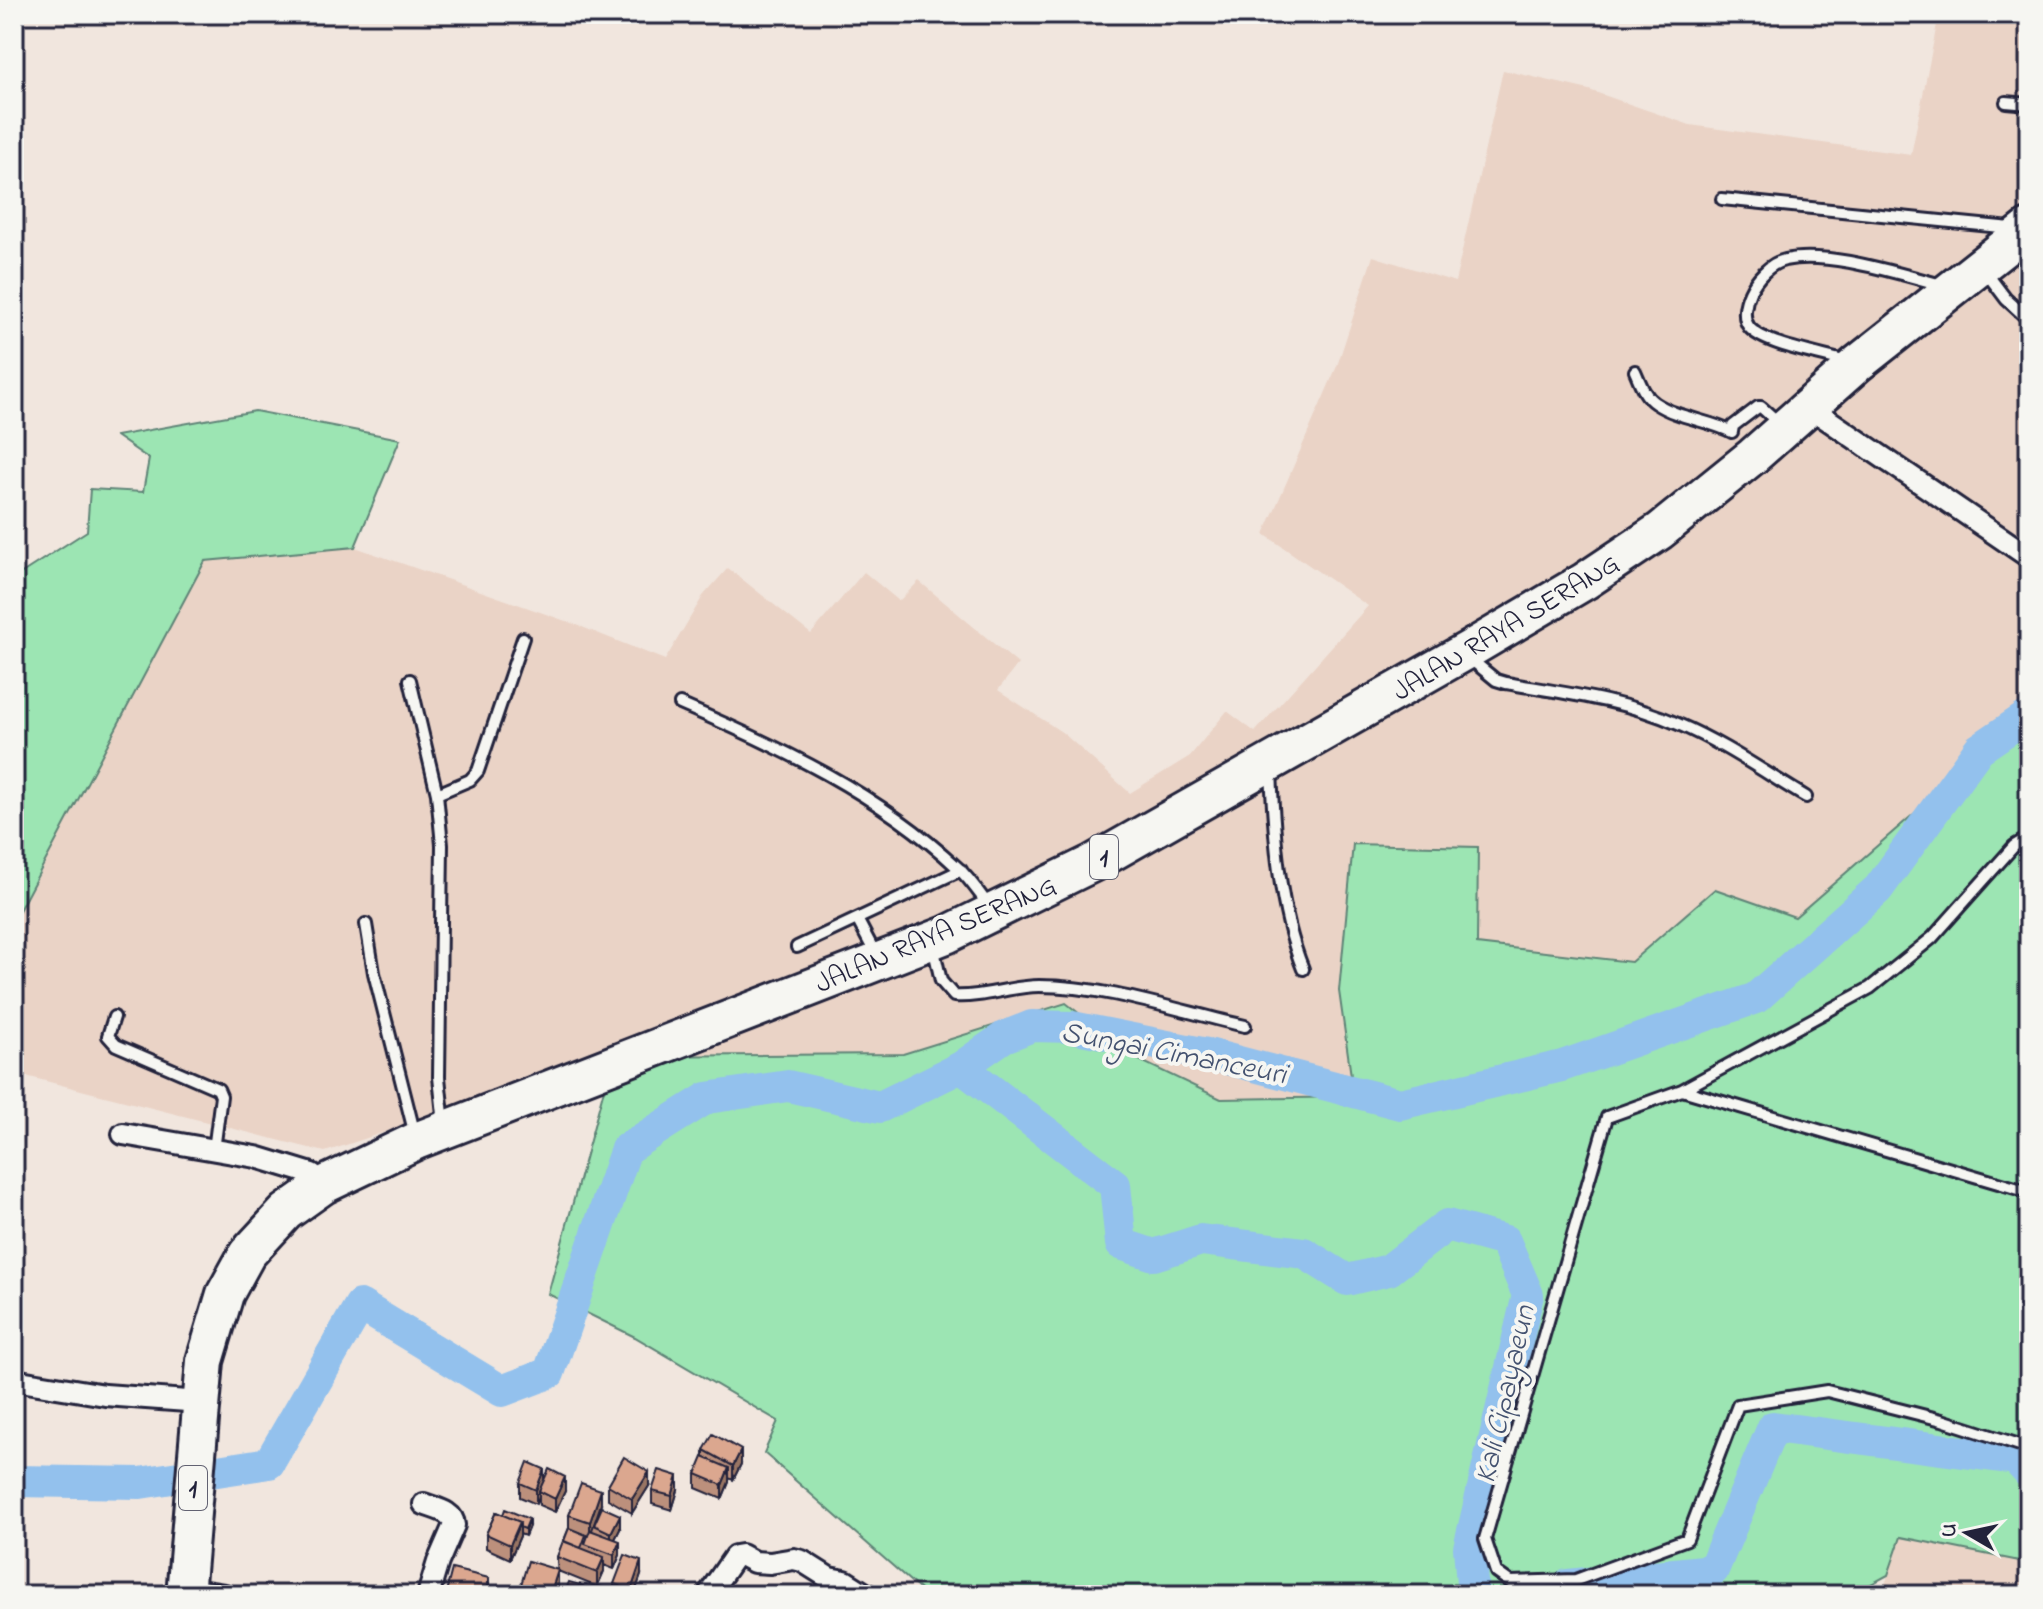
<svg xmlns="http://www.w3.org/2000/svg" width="2043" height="1609" font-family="'Indie Flower',sans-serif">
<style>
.built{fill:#ead3c6}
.green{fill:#9ce5b3;stroke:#5f8477;stroke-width:2}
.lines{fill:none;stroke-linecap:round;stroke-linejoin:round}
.river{stroke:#93c1ed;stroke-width:32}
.lane-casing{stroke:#22223b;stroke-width:16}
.street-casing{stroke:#22223b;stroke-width:26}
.highway-casing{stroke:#22223b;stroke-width:42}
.lane{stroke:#f6f6f2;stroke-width:10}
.street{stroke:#f6f6f2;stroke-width:20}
.highway{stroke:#f6f6f2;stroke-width:36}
.wall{fill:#bc907b;stroke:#22223b;stroke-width:2;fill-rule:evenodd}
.shaded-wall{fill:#997564;stroke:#22223b;stroke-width:2}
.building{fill:#dba78f;stroke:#22223b;stroke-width:2}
.labels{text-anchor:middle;stroke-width:8;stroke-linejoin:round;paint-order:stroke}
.shield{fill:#f6f6f2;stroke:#626272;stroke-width:2}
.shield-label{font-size:26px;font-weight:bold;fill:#22223b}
.street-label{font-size:28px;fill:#22223b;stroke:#f6f6f2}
.water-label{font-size:30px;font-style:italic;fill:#445270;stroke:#f6f6f2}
</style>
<rect width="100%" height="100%" fill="#f1e6de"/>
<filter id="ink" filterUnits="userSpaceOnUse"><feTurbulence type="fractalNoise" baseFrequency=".0125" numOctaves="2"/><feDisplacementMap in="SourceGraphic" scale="16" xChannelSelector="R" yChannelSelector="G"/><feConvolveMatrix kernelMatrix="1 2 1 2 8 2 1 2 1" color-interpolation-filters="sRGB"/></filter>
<g filter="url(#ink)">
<path class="built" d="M1939,14H2029V714L1795,917L1715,889L1631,962L1477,944L1478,847L1339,991L1354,1097L1221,1099L1137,1059L1066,1003L903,1054L613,1056L325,1152L14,1073V920L205,561L355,547L577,625L665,660L703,596L728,568L811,634L864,572L899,601L919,581L1018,664L998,690L1063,733L1130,793L1190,756L1227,711L1255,732L1368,606L1264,534L1337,366L1373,256L1455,282L1503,70L1589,90L1690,125L1911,155Z
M1900,1536L2029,1563V1595H1882Z"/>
<path class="green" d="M255,411L400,439L355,547L205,561L14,920V578L87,531L90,489L143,492L149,459L116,436Z
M2029,714V1563L1901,1537L1888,1575L1851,1595H926L764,1453L778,1421L635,1337L548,1294L613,1056L903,1054L1066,1003L1137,1059L1221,1099L1354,1097L1339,991L1353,844L1478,847L1477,944L1631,962L1715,889L1795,917Z"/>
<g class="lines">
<path class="river" d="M961,1067L1115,1185L1121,1244L1154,1255L1201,1240L1304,1253L1347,1280L1389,1270L1447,1225L1505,1241L1528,1295L1469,1548L1473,1595
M14,1481L140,1483L269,1463L360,1305L502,1391L549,1373L626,1149L707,1098L788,1086L880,1107L961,1067L1004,1037L1032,1026L1072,1027L1212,1055L1400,1104L1562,1066L1756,998L1878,889L1979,749L2029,715
M1559,1595L1568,1585L1713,1570L1773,1427L2016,1459L2029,1473"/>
<defs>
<path id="lane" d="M2006,102L2029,104
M1722,199L2011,228
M1985,271L2006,299L2029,320
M1847,362C1825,355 1763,345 1749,327C1742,318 1745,303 1750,292C1756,279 1770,263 1785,260C1827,250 1899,274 1942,285
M1635,371C1640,382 1644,396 1655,403C1677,418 1708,420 1732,432L1733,426L1758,407H1761L1780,424
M1468,657L1496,680L1506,683C1564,693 1624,700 1678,724C1723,743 1764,772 1806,797
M410,680L437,794L442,845L439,1077L444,1124
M680,704C780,747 878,793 958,868C970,879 979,893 989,906
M1271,771C1274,835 1279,910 1303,969
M437,794L470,780L478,771L523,638
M2029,837L2014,846L1932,938L1870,988L1682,1090L2029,1192
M857,919L876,955
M366,924L374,973L415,1135
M933,946L941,981L954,996C983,998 1011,986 1039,986C1107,986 1179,1011 1245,1026
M797,947L961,870
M114,1017L108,1036L116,1045L218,1089L221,1096L214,1150
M1682,1090L1607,1117L1485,1539L1496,1572L1510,1582L1576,1580L1687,1539L1738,1405L1827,1391L1942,1420L2029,1448"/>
<path id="street" d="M1809,407L2029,557
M123,1134L256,1157L312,1174L324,1185
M14,1380L105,1395L201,1402
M424,1504C436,1509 453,1511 454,1525L438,1562L428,1595
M186,1589L225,1595
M708,1595L735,1556L741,1555L754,1562L770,1563L794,1559L802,1561L829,1578L845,1581L867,1595"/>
<path id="highway" d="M185,1595L205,1361L225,1294L247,1254L286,1212L324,1185L416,1141L946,935L1093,863L1470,649L1585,581L1660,531L1753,456L1857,364L2029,228"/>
</defs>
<use href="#lane" class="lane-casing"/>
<use href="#street" class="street-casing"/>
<use href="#highway" class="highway-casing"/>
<use href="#lane" class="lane"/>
<use href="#street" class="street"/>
<use href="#highway" class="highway"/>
</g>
<path class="wall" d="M704,1450L741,1464L733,1480L729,1478V1482L722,1499L696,1488V1474L704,1457Z
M544,1480L565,1491L555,1512L539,1505V1496L536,1504L520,1497V1483Z
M608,1485L649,1486L632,1513L608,1499Z
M678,1490L672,1510L652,1504V1491Z
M601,1504L595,1523L620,1529L615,1539L620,1555L614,1569L604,1565V1571L597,1587L558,1571V1591L557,1557L569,1528V1515ZM575,1531L588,1536L586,1542Z
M496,1512L529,1526L525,1536L520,1534V1536L510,1559L486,1548V1534Z
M641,1575L634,1595H596L614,1592V1584Z"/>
<path class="shaded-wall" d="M741,1450V1464L733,1480V1466Z
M729,1468V1482L722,1499V1485Z
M544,1469V1483L539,1491V1496L536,1504V1490Z
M649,1472V1486L632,1513V1499Z
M678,1476V1490L672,1510V1496Z
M565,1477V1491L555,1512V1499Z
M601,1490V1504L590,1536V1522Z
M620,1515V1529L611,1547V1533Z
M529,1519V1526L525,1536V1529Z
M520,1522V1536L510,1559V1545Z
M620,1541V1555L614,1569V1555Z
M604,1557V1571L597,1587V1573Z
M641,1561V1575L634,1595H631V1590Z
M558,1570V1591L556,1595H550Z
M489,1578V1595H485Z"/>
<path class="building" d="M713,1434L741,1450L733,1466L704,1450Z
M624,1457L649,1472L632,1499L608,1485Z
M703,1457L729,1468L722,1485L696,1474Z
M528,1462L544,1469L536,1490L520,1483Z
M549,1469L565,1477L555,1499L539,1491Z
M659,1470L678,1476L672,1496L652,1491Z
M581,1483L601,1490L590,1522L569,1515Z
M602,1507L620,1515L611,1533L594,1525Z
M505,1509L529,1519L525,1529L520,1527V1522L503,1515Z
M496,1512L520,1522L510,1545L486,1534Z
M569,1528L586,1535L581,1548L564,1541Z
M590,1530L620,1541L614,1555L585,1544Z
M563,1541L604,1557L597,1573L557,1557Z
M625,1555L641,1561L631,1590L614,1584Z
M528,1561L558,1570L550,1595H518Z
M452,1569L489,1578L485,1595H459L446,1592Z
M569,1582L583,1586L581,1595H564Z
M599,1586L623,1595H596Z"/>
</g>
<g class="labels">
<g class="shield">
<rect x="1090" y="835" width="28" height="44" rx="6"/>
<rect x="179" y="1466" width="28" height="44" rx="6"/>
</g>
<g class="shield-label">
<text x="1104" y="866">1</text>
<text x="193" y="1497">1</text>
</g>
<g class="street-label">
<text transform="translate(1505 626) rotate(-31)" y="10">JALAN RAYA SERANG</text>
<text transform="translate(935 933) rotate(-23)" y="10">JALAN RAYA SERANG</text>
</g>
<g class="water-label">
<text transform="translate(1174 1052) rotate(11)" y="10">Sungai Cimanceuri</text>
<text transform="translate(1504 1394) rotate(-77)" y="10">Kali Cipayaeun</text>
</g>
</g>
<rect width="2043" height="1609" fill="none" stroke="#f6f6f2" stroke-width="48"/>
<rect x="24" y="24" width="1995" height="1561" fill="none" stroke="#22223b" stroke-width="3" filter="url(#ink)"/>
<g transform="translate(1967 1533) rotate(279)" stroke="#f6f6f2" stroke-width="6" paint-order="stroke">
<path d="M0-6L14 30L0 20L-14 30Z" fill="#22223b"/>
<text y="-12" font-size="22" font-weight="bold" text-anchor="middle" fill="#22223b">U</text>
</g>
</svg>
